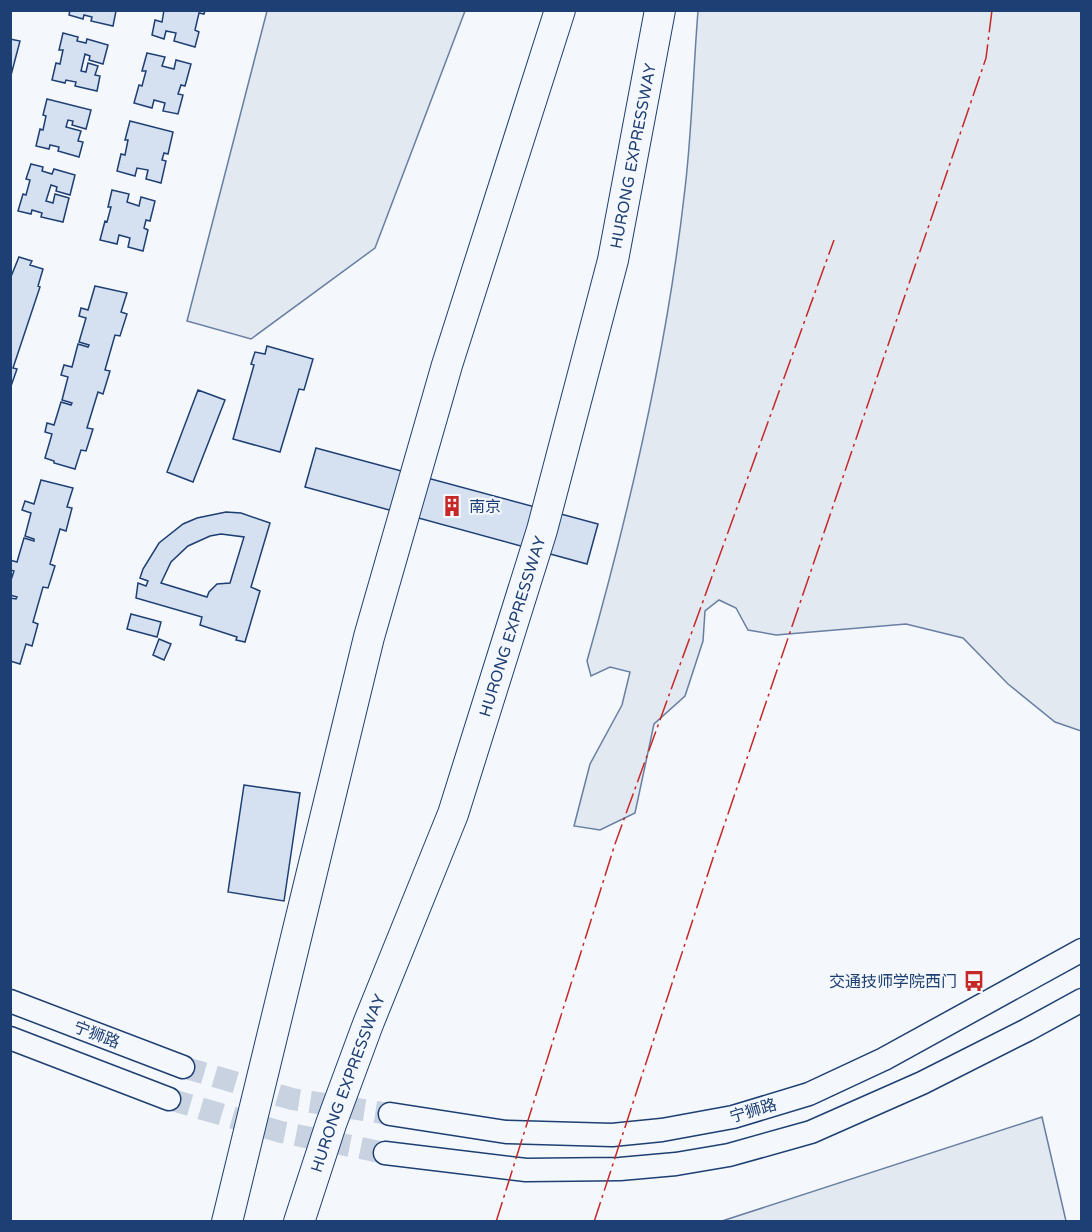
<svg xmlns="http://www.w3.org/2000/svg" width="1092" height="1232" font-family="'Varela Round','Noto Sans SC',sans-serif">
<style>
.green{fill:#e3e9f0;stroke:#687fa3;stroke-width:1.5}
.building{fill:#d5e0f0;stroke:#1d3f73;stroke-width:1.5;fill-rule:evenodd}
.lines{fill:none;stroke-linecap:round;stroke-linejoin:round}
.secondary-tunnel{stroke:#c9d2e0;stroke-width:22;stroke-dasharray:22 11;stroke-linecap:butt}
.secondary-casing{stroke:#1d3f73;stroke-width:25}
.highway-casing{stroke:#1d3f73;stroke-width:32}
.secondary{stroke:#f4f7fb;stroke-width:22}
.highway{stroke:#f4f7fb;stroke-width:30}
.power{stroke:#c62828;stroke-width:1.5;stroke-dasharray:21 4.5 3 4.5;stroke-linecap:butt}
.labels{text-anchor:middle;stroke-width:4.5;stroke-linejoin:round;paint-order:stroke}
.street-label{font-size:16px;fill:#1d3f73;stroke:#f4f7fb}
.poi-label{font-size:16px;fill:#1d3f73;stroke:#f4f7fb;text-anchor:start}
</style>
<rect width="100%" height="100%" fill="#f4f7fb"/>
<path class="green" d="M267,11H465L375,248L251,339L187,321Z
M698,11H1081V731L1055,722L1008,684L963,638L906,624L776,635L748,630L736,608L719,600L705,611L703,641L685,696L654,724L635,813L600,830L574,826L590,764L622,705L630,672L610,667L591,676L587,661C630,509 666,354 684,197C692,135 693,72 698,11Z
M1042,1117L1066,1221H722Z"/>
<path class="building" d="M70,10H115L116,11L113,26L91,21L92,17L84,15L83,19L69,15Z
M164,10H205L204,14L199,13L195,30L199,32L195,47L174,41L176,33L166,31L164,39L152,35L155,20L162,22Z
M63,33L78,37L77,41L86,43L87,39L108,45L103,64L89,60L90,56L85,54L81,71L86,72L88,63L98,66L95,75L100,76L97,91L75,86L76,82L66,80L65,83L52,80L56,63L60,64L63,50H59Z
M10,39L20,41L10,79Z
M147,53L165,57L162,66L174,69L176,60L191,64L185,86L181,85L178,94L183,95L178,114L163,111L165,103L154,100L152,108L134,103L139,85L142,86L146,71H142Z
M47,99L91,110L86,129L72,125L73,121L68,120L66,127L81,131L78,141L83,142L79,157L58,151L59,147L50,145L49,149L36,146L40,129L43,130L46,116L43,115Z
M130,121L173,132L168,154L164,153L162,160L166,161L161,183L146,179L148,170L137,168L135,176L117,171L121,154L125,155L128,140H125Z
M31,164L43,167L42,171L52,174L54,169L75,175L70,195L56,191L57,187L51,185L46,201L53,203L55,194L69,198L63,222L41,217L42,213L32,210L31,214L18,211L23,194L26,195L30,180L26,179Z
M112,190L129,194L127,202L139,206L141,197L155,201L150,221L146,220L144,228L148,230L143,251L128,247L130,238L119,235L117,244L100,240L105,221L107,222L111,207H108Z
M19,257L32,261L30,265L43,269L38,286L40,287L13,368L17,369L10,389V279Z
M95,286L127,293L121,312L127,314L120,336L115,335L105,370L110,371L103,394L98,392L87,428L93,429L86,451L81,450L75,469L54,463V461L45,458L52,434L45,432L47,423L54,425L61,402L71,405L72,403L62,400L68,377L61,375L64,365L72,367L78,344L88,347L89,345L79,342L86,318L79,316L81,308L88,310Z
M267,346L313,359L304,390L299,389L280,452L233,439L254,365L251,364L255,352L265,354Z
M198,390L225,400L193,482L167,472Z
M316,448L598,524L587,564L305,487Z
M41,480L73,488L67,507L72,508L66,531L60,529L50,564L55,566L48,588L43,587L33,622L38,624L32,646L26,644L20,664L10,661V598L16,599L17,597L10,595V583L14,571L10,570V560L17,562L24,538L34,541V539L25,536L31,513L22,510L25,501L34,504Z
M226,512L241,513L270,523L251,587L260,591L245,642L236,640L237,637L200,625L202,617L136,598L138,583L146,586L148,581L140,578L143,569L159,543L183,524L197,518ZM221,534L244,537L230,583L217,584L209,592L207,597L161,583L171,562L188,546L210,536Z
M131,614L161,622L157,637L127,629Z
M159,639L171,644L164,660L153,655Z
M244,785L300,793L284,901L228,892Z"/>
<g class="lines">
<path class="secondary-tunnel" d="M183,1067L292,1099L390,1114
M169,1099L281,1132L385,1153"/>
<defs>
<path id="secondary" d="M10,1001L183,1067
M10,1038L169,1099
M390,1114L506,1132L612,1135L662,1130L733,1117L809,1094L884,1059L1082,950
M385,1153L526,1170L620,1169L676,1164L729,1155L811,1132L922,1083L1027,1030L1082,1000"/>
<g id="highway">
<path d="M227,1222L369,637L447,365L560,10"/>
<path id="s1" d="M299,1222L331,1124L368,1024L453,814L542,530L613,260L660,10"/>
</g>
</defs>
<use href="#secondary" class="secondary-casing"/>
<use href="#highway" class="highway-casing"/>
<use href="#secondary" class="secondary"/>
<use href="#highway" class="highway"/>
<path class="power" d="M496,1222L615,844L834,240
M594,1222L715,852L986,58L992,10"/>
</g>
<defs>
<symbol id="building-bare" viewBox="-9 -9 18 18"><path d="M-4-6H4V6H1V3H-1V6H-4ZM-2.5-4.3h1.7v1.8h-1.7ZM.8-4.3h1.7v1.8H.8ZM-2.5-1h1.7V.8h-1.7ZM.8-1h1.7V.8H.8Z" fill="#c62828" stroke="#f4f7fb" stroke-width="2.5" paint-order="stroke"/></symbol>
<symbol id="bus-bare" viewBox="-9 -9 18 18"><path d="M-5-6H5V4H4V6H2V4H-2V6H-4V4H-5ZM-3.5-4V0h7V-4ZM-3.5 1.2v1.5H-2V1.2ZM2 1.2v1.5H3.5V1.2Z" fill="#c62828" stroke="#f4f7fb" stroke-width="2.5" paint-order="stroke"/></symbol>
</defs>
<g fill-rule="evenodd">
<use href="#building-bare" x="437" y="491" width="30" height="30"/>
<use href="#bus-bare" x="959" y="966" width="30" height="30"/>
</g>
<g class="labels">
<g class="street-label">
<text dy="6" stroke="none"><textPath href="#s1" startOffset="1119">HURONG EXPRESSWAY</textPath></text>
<text dy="6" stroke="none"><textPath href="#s1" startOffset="633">HURONG EXPRESSWAY</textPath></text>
<text transform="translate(97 1034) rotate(21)" y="6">宁狮路</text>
<text dy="6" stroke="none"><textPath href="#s1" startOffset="147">HURONG EXPRESSWAY</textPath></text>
<text transform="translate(753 1110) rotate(-16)" y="6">宁狮路</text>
</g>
<g class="poi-label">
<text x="469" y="512">南京</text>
<text x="957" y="987" text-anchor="end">交通技师学院西门</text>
</g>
</g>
<rect width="1092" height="1232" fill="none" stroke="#1d3f73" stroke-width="24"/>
</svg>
